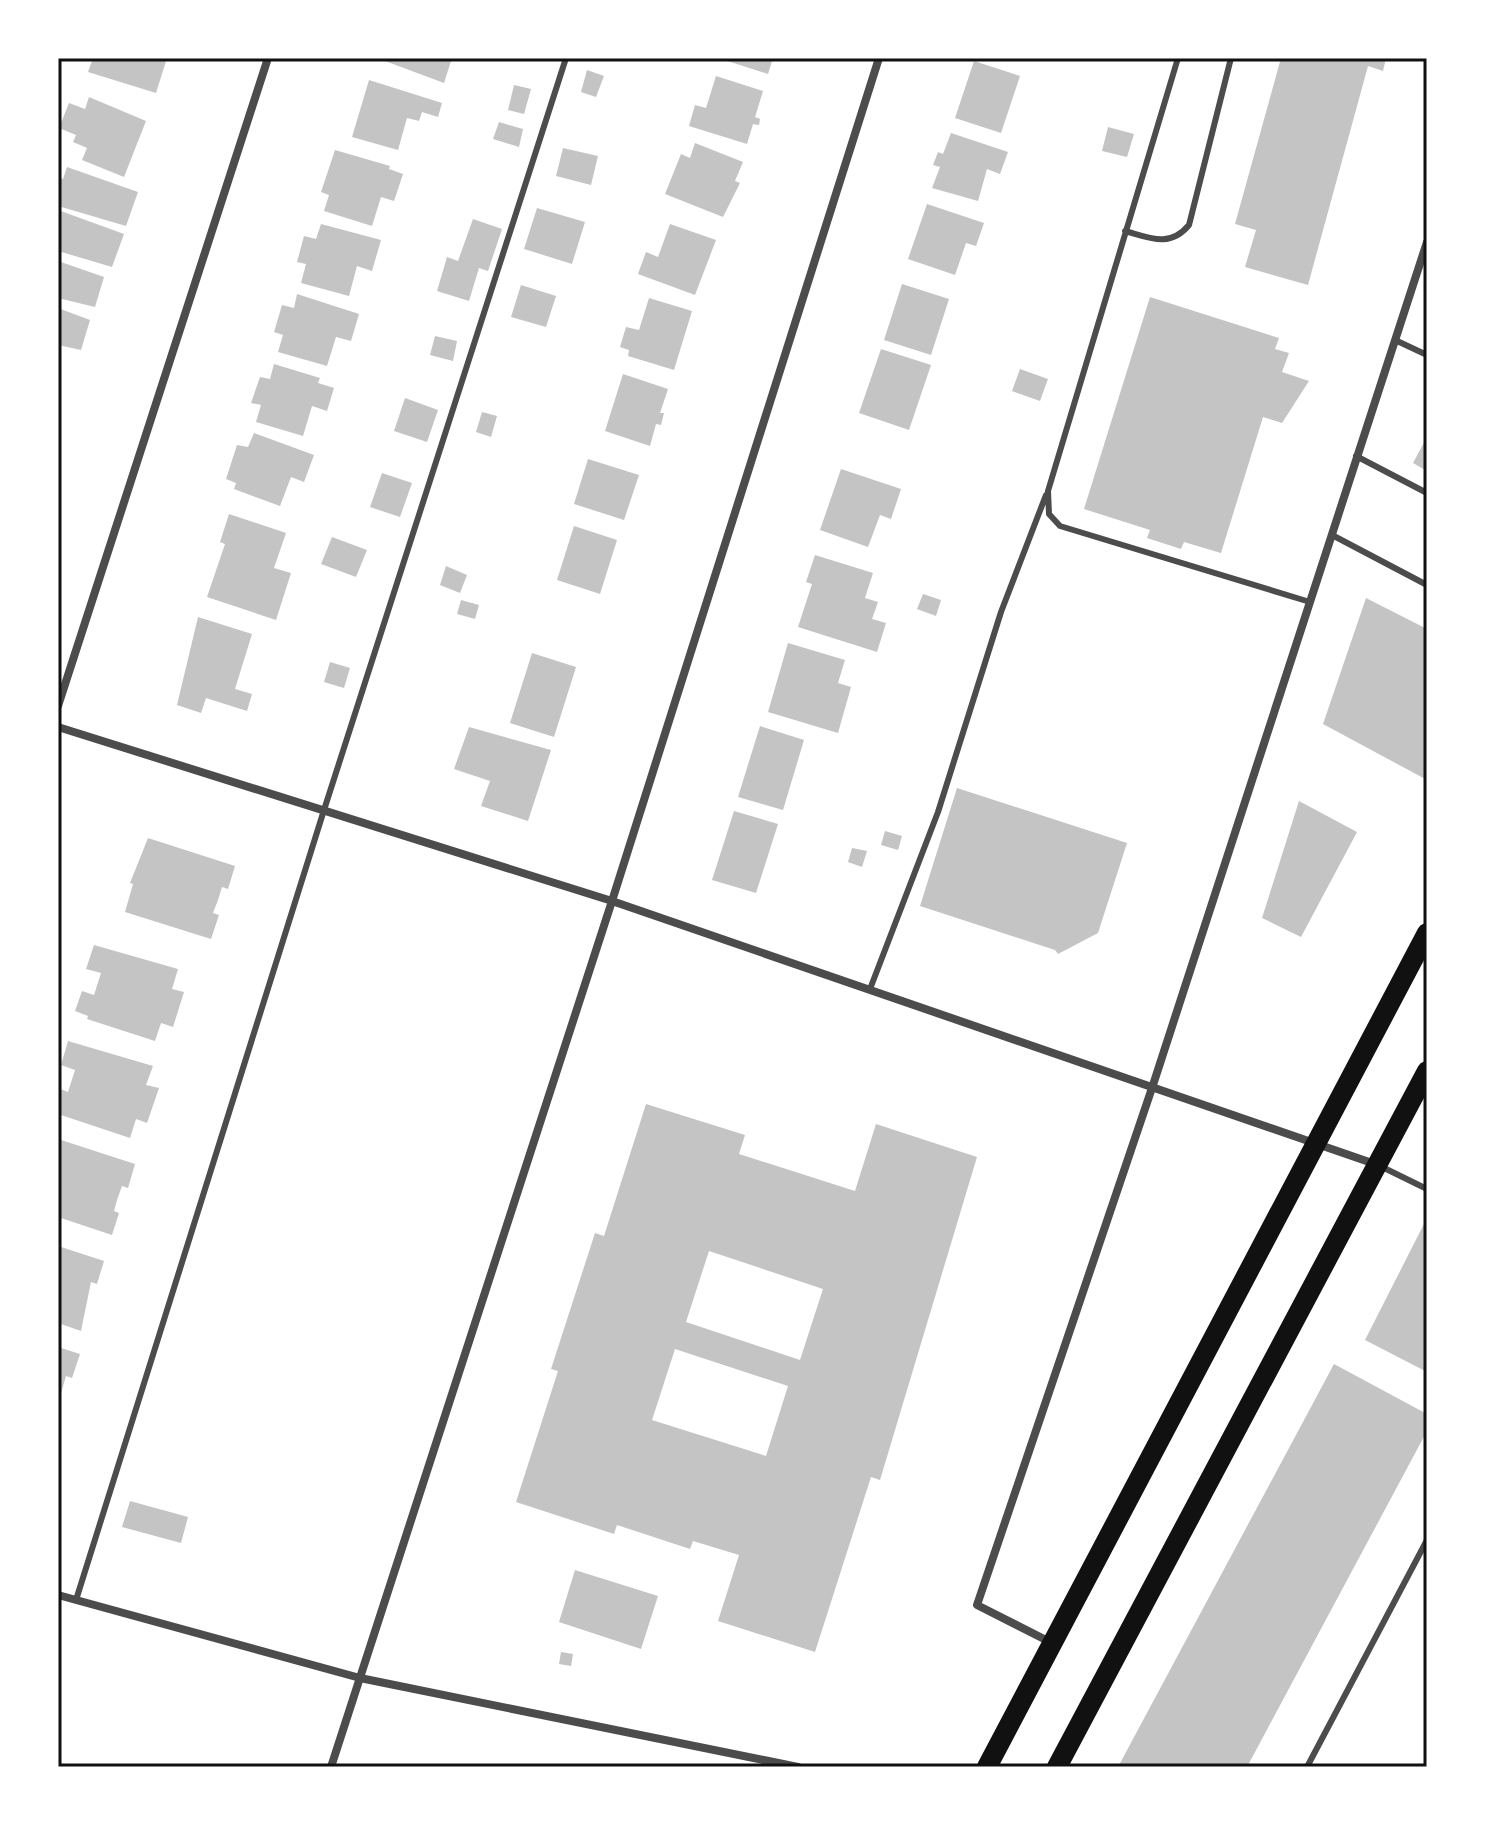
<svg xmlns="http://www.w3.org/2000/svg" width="1485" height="1825" font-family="'Noto Sans',sans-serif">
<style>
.building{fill:#c4c4c4;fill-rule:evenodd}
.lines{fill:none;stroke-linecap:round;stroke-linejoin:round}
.service{stroke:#4c4c4c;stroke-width:6}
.minor{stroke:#4c4c4c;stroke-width:8}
.primary{stroke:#111;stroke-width:20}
.neatline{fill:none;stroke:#111;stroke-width:3}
</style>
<rect width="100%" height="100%" fill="#fff"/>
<path class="building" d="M93,58H167L156,93L88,72Z
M377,58H452L444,83Z
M718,58H773L768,74Z
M1281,58H1386L1383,71L1368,66L1308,285L1245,267L1256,230L1235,224Z
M974,61L1020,76L1001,133L955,118Z
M587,70L604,76L596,97L581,92Z
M716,76L763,91L755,117L760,119L759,125L753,124L747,144L689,126L695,105L706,108Z
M369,80L442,103L438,117L422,112L419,121L407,118L398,150L352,137Z
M514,85L531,89L524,114L508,110Z
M89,97L146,121L124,177L82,160L87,148L73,142L76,135L59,128L69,103L85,109Z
M499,122L523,129L519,147L493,139Z
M1108,127L1134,134L1127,157L1102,151Z
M951,133L1008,152L1000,174L987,169L978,201L932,188L940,167L933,165L938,152L943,154Z
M695,143L743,162L735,181L740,183L723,217L665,194L681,154L690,158Z
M563,148L598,156L591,185L556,176Z
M335,150L390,166L389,169L403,174L394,201L381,197L372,226L324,211L329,195L321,192Z
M67,167L138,192L126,226L58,206V177L63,179Z
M927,204L984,223L976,246L966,243L955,275L908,259Z
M537,208L585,222L572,264L524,249Z
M58,210L124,234L112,267L58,251Z
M473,219L502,229L488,271L479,268L469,301L437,291L447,257L458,261Z
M321,224L381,240L372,271L357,266L349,296L301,283L306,264L297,262L304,236L316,239Z
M670,224L716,240L695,295L638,274L646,252L658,257Z
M58,261L104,277L95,307L58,298Z
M902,284L949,299L931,355L884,340Z
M521,285L556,296L546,327L511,317Z
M297,294L359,314L351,341L336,337L327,366L278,352L283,335L274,332L282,305L294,308Z
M1150,297L1279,338L1275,349L1289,353L1282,372L1309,381L1282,423L1263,417L1221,553L1184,542L1181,549L1147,538L1150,530L1084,509Z
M649,298L692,311L674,370L628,356L629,350L620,347L626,327L639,330Z
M58,308L90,320L81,350L58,345Z
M435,336L457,341L453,361L430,355Z
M881,349L931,365L909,430L859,413Z
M274,364L320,378L318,383L334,388L327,411L312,406L303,436L256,422L261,405L251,403L260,377L270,379Z
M1020,369L1048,379L1040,401L1012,391Z
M623,374L668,389L660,413H664L661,425L656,424L650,446L605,431Z
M405,398L438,410L427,442L394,431Z
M482,412L497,416L491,437L476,432Z
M254,433L314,455L304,482L291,477L280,506L234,489L236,483L226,479L237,445L248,447Z
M1427,437V471L1413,463Z
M588,459L639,475L624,520L574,504Z
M841,469L901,489L891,519L880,515L868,547L820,530Z
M382,473L412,483L400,517L370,507Z
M229,514L286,533L274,568L291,573L276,620L207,597L225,544L220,542Z
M574,526L617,540L600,594L557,580Z
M332,537L367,550L356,577L321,564Z
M815,555L873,573L865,598L878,602L872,619L886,623L877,652L798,627L812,584L806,582Z
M446,566L467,575L460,593L440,585Z
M923,594L941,600L936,616L917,609Z
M1366,598L1427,629V780L1323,724Z
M461,600L479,605L475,619L457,614Z
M198,617L252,634L235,689L252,694L247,711L206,698L201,713L177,705Z
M788,643L845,660L838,683L851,687L838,733L768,712Z
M532,653L576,667L554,737L510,723Z
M330,662L350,668L344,688L324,682Z
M760,726L804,740L783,810L738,797Z
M469,727L551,750L528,821L481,806L490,781L454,769Z
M957,788L1127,843L1098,933L1058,954L1055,950L920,906Z
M1299,801L1357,832L1301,937L1262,918Z
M734,811L778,824L756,893L712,880Z
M885,831L902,836L898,850L881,845Z
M148,838L235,866L228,889L222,887L218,900L213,913L219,915L211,939L125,912L133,884L130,883Z
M852,848L867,851L862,867L848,862Z
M94,945L178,969L172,989L184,992L179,1008L173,1027L161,1023L155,1041L87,1019L88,1016L75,1011L82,991L94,995L101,973L86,969Z
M68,1041L153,1066L146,1085L159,1088L147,1123L136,1119L130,1138L61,1115L58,1088L68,1092L75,1070L61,1065Z
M646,1104L745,1135L739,1154L855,1191L876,1124L977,1157L880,1480L871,1477L815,1652L718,1621L739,1555L693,1541L690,1549L617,1525L614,1534L516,1502L558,1371L551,1369L595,1233L604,1236ZM709,1251L823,1289L800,1360L686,1322ZM675,1349L788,1386L766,1456L652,1420Z
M58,1139L135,1164L128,1188L122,1186L117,1200L114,1211L119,1213L112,1235L58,1217Z
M1427,1218V1372L1365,1340Z
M58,1246L104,1261L97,1284L91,1282L81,1331L58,1323Z
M58,1347L80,1354L72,1378L66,1376L59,1400Z
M1334,1364L1427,1414V1431L1247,1767H1118Z
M130,1501L188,1517L181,1543L122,1527Z
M575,1570L658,1596L641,1649L559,1622Z
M561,1652L573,1654L571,1666L559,1664Z"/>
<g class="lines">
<path class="service" d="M1178,58L1048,491L1049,514L1060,526L1310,602
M1125,231C1150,238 1170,248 1189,225L1231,58
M1395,340L1427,355
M1356,456L1427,493
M1332,535L1427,585
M870,989L938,812L1001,612L1046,495
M1380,1166L1427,1189
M76,1600L324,810L566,58
M1307,1767L1427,1540"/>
<path class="minor" d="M58,706L268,58
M58,727L612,901L1375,1164
M58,1595L360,1678L798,1767
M1052,1643L977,1605L1153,1085L1427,242
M331,1767L612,901L879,58"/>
<path class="primary" d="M987,1767L1427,933
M1057,1767L1427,1071"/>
</g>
<rect width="1485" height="1825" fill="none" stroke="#ffffff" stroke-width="120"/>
<rect x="60" y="60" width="1365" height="1705" class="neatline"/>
</svg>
